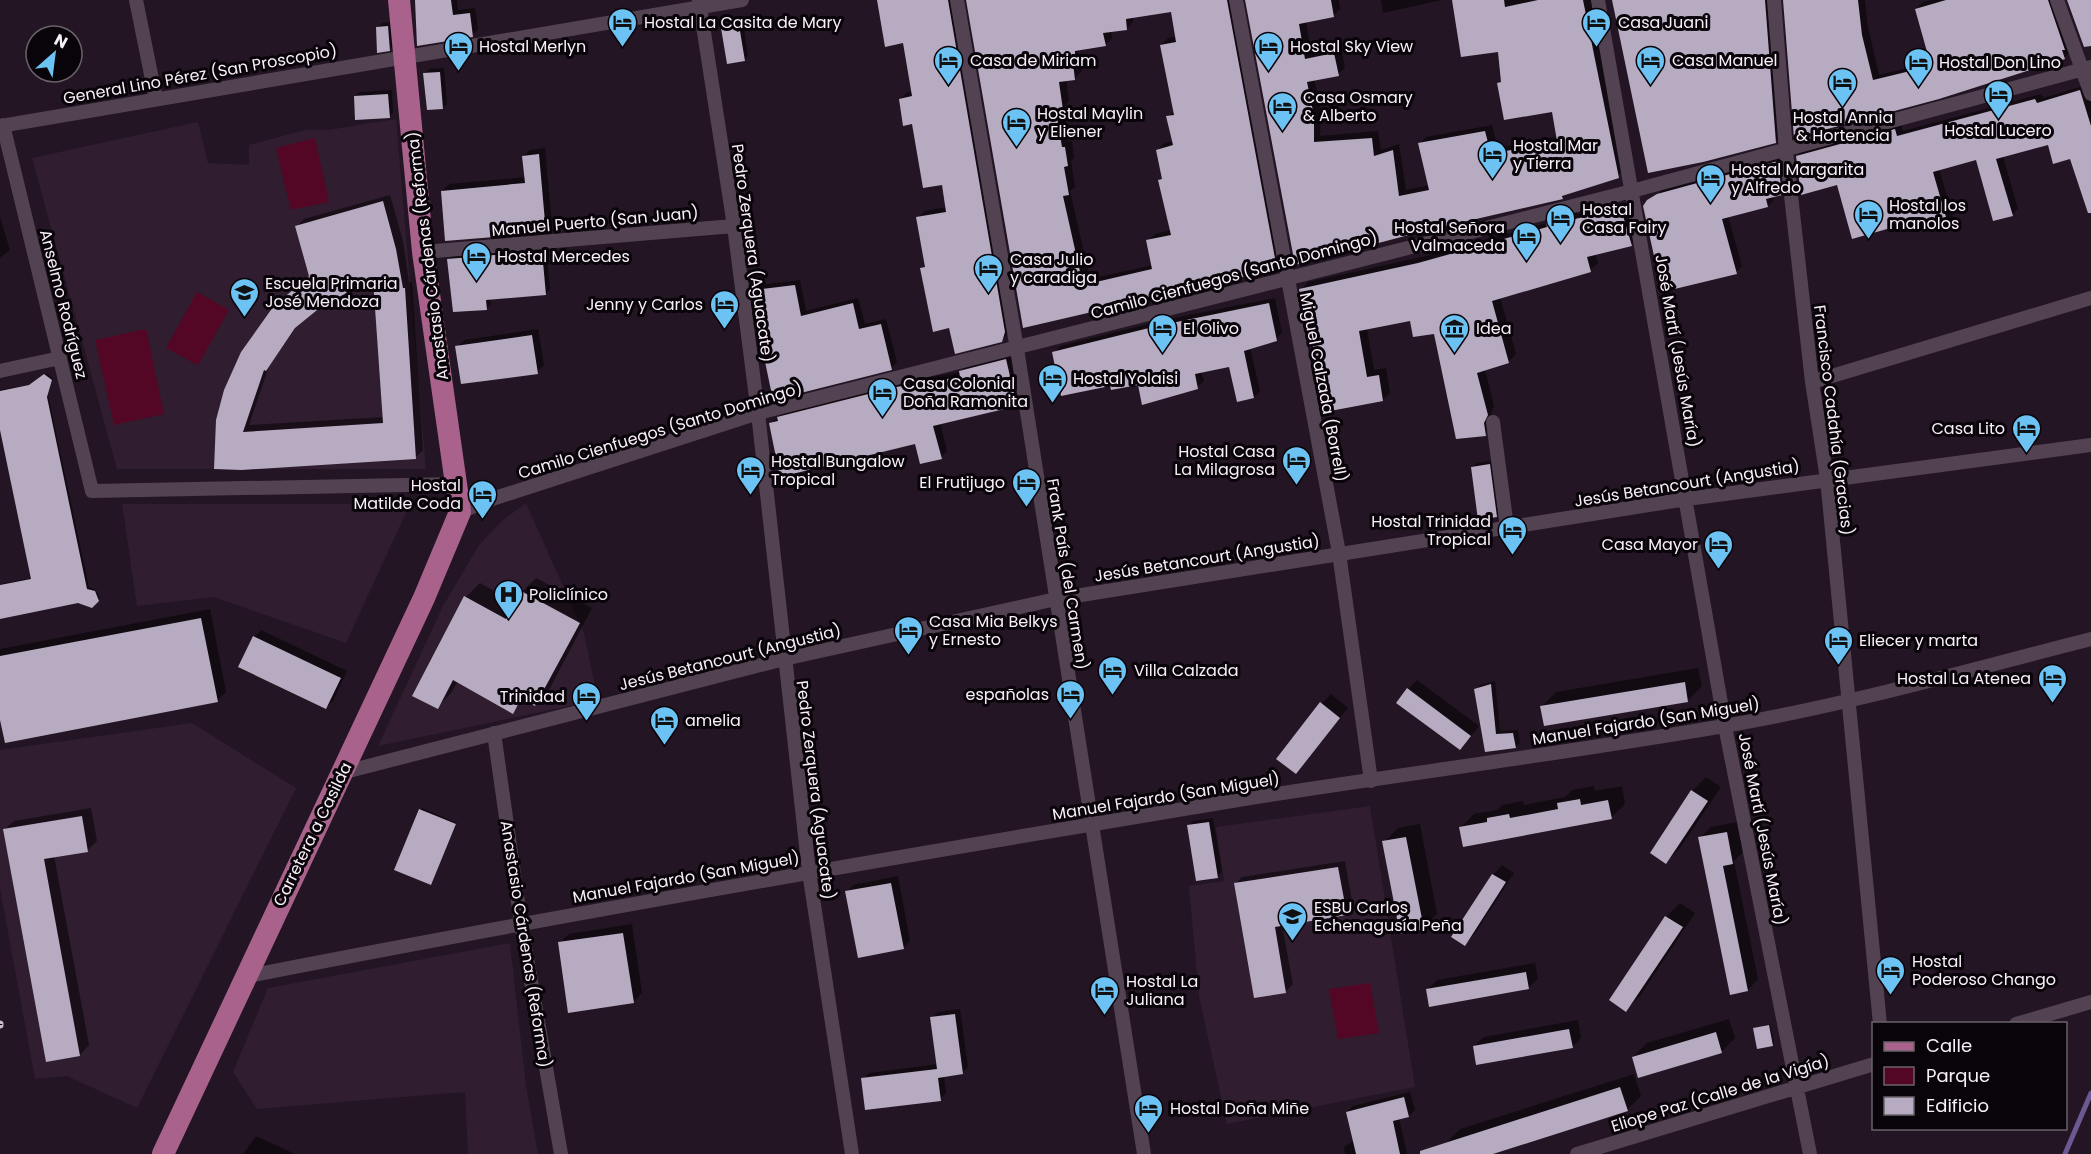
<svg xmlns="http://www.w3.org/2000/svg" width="2091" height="1154" font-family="Poppins,sans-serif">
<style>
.built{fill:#301d2f}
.green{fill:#540625}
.shadow{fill:#0007;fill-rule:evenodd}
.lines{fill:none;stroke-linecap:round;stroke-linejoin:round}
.stream{stroke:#6c5892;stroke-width:5}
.building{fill:#b7abc1;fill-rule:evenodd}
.street{stroke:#534352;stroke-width:14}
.primary{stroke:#a8628c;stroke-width:22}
.rail-casing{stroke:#c8bdc7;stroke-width:7}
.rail{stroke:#090409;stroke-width:4.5;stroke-dasharray:14;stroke-linecap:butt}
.labels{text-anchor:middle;stroke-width:6;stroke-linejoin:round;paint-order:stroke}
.poi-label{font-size:16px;fill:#f9eff8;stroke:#090409;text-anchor:start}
.street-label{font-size:16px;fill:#f9eff8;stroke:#090409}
</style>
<rect width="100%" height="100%" fill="#231523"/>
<path class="built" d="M396,119L426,469H117L32,158L198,122L208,163L249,165V145L305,130H328Z
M526,503L584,633L598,700L378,746L443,606L479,545L503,520Z
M122,504H410L346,643L214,597L137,606Z
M192,723L296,788L137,1108L67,1076L35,1079L0,889V750Z
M1370,806L1415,1087L1227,1124L1199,997L1189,886L1224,881L1216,827Z
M510,943L526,1086L538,1154H468L465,1092L257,1109L233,1072L268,988Z"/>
<path class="green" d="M315,138L329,202L291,210L276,148Z
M197,292L229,310L198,365L166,348Z
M146,329L164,414L114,425L95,340Z
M1370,983L1379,1033L1338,1039L1329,989Z"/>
<path class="shadow" d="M416,0H457L458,10L475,8L478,29L472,35Z
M878,0H955L1009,333L1001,340L950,327L922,269L926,265L918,218L925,211L947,207L943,183L900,99L907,93L913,91L905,42Z
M968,0H1235L1283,261L1276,268L1024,326ZM1172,10L1176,37L1168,38L1161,45L1174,111L1168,117L1174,141L1164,143L1158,150L1163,177L1160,180L1171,230L1155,234L1148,241L1153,265L1090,279L1070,191L1075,187L1071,161L1074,158L1072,141H1068L1063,108L1069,101L1066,79L1075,78L1082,71L1078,49L1105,45L1112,38L1111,31L1127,28L1133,22V17Z
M1247,0H1339L1340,9L1334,15L1306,21L1311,53L1341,47L1345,68L1338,74L1314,79L1321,109L1320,136L1378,131L1381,150L1399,144L1406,190L1429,185L1420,144L1426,137L1492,125L1498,148L1558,136L1553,110L1498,84L1502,80L1500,50L1463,7L1510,0H1591L1625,169L1618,176L1568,192L1562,198L1424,230L1296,263Z
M1381,0H1442L1383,13Z
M1613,0H1770L1783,134L1776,141Z
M1785,0H1865L1868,27L1879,75L1931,62L1916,9L1923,2L1932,0H2056L2071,51L2064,58L1795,136Z
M392,22L394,45L390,49L377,28L382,23Z
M739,22L742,28H744L748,56L744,60L723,28L727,24Z
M444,68L447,104L442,108L424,74L429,69Z
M2086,85L2091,100V191L2071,157L2049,144L2003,156L2018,209L2012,215L1977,158L1939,168L1953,217L1947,223L1916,219L1838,183L1797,157L1803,150L1901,124L1903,131L2041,94L2043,98Z
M392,90L393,112L389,117L355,96L360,92Z
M545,148L552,225L545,231L442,191L449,184L526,177L523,156L530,150Z
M1784,156L1787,187L1781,193L1772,196L1774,200L1768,206L1728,216L1742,266L1736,272L1645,207L1664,188Z
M390,195L403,241L409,282H412L423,450L416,457L242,469L226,390L311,275L297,226L304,219ZM375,276L384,417L249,425L269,366L300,322L321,305Z
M1628,203L1639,237L1631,245L1595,253L1598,263L1590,270L1500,297L1516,354L1508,362L1485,369L1494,406L1491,414L1493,427L1485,434L1435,332L1411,320L1367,328L1374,370L1386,368L1390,393L1383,400L1314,339L1301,290L1308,282L1426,256L1547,223L1555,215L1576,210L1577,214Z
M0,217L10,250L0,258Z
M546,247L550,289L545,294L490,299L491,304L486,309L449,260L453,255Z
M800,280L806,311L858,298L865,324L886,319L897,362L891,368L755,291L761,285Z
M1275,298L1282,333L1276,339L1250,347L1260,391L1254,397L1230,365L1201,371L1204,381L1197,387L1139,383L1112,385L1054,353L1060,346L1164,320Z
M538,329L544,365L537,372L457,347L464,340Z
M1013,354L1023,398L1016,404L940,423L947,451L941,457L916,442L771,423L785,411L904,381L960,372L967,365Z
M46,373L53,378L48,395L89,587L96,590L100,598L92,606L79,601L0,617V584L32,578L0,424V390L33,384Z
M1493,460L1500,511L1496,516L1472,467L1477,463Z
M536,578L592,608L549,690L535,704L525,699L513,712L458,681L451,693L437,707L466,597L480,583L516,603L522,592Z
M210,609L226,692L217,701L0,712V649Z
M261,630L347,671L333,701L326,707L254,637Z
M1698,668L1702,686L1688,700L1542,706L1556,692Z
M1417,680L1479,726L1469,739L1408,689Z
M1495,681L1500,731L1518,730L1520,743L1516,747L1486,750L1476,690L1480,685Z
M1331,694L1348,708L1295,772L1322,703Z
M1706,777L1721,787L1680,848L1666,862L1692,791Z
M1594,786L1595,791L1622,786L1625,804L1611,818L1460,828L1474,814L1497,810L1502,805L1523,801L1524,805L1565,797L1572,790Z
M91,808L97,841L87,851L54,856L89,1045L80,1055L47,1061L4,830L14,821Z
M422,808L457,823L432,882L420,810Z
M1213,818L1222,872L1217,877L1189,826L1193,821Z
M1737,822L1743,852L1734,861L1758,979L1748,990L1700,838L1711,827Z
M1420,824L1437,914L1423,928L1384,842L1398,828Z
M1345,861L1353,907L1346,914L1282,925L1293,984L1286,991L1235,884L1242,877Z
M1502,865L1514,873L1474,935L1465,944L1493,875Z
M898,876L910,941L903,948L847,892L853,885Z
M1680,903L1695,913L1640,996L1626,1010L1666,917Z
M632,924L642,993L633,1002L559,943L569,934Z
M1535,963L1538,979L1528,988L1428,989L1437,980Z
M960,1009L968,1067L962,1073L944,1075L946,1093L940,1099L863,1079L869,1073L938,1064L932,1018L938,1012Z
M1729,1019L1735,1038L1721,1052L1633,1057L1647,1043Z
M1578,1020L1581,1038L1572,1047L1474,1046L1484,1037Z
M1770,1024L1774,1042L1773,1044L1754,1028Z
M1634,1074L1641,1096L1627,1110L1488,1154H1450L1446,1143L1460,1129Z
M1410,1092L1415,1110L1409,1116L1399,1118L1407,1154H1345L1344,1147L1354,1140L1347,1112L1353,1106Z
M256,1136L295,1154H243Z"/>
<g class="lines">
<path class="stream" d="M2065,1154L2091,1093"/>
</g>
<path class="building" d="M415,0H451L453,15L470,13L473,37L417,46Z
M877,0H948L1005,332L1002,342L955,354L949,328L933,332L920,268L925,267L916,217L946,212L942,185L923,188L912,124L903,126L899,99L912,96L903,43L885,47Z
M966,0H1227L1277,269L1023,328ZM1171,12L1176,42L1160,45L1174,115L1166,116L1173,145L1156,150L1162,179L1158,180L1171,235L1146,240L1152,269L1083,285L1063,196L1069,195L1064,167L1068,166L1065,147H1062L1056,111L1063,110L1059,82L1075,80L1072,54H1075V51L1106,46L1103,33L1127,30L1126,19Z
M1245,0H1331L1334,17L1299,24L1305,59L1334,53L1339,76L1307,82L1314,116V142L1372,138L1374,156L1393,150L1399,196L1429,190L1418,143L1485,131L1491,154L1557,141L1552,112L1504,120L1497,83L1501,82L1498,52L1461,57L1452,0H1504L1505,7L1538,0H1583L1619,178L1562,196L1563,199L1424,231L1295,265Z
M1612,0H1765L1776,143L1703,162L1648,173Z
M1783,0H1858L1862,35L1873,80L1931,66L1915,9L1946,0H2048L2065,50H2062L2065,59L1939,99L1794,138Z
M2067,0H2091V46L2084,47Z
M388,26L390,51L377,53L376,27Z
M735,26L737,32L740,31L745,61L727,64L721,28Z
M440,72L443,109L427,110L423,73Z
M2080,90L2091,126V213H2088L2070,159L2053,164L2048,145L1996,159L2013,216L1993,221L1976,160L1933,172L1948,224L1918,232L1915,221L1852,239L1837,185L1801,195L1796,156L1895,129L1897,136L2035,99L2037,103Z
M388,94L390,118L355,120L354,96Z
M539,154L546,233L445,241L441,191L525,183L522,156Z
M1778,161L1782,195L1766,199L1768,207L1722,219L1737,274L1662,292L1643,206L1647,200L1657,194Z
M383,201L396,249L403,288H405L416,459L242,470L214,469L216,420L224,390L241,352L273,307L309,276L295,226ZM373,279L383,423L243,432L264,370L266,371L295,328L322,306Z
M1621,209L1632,246L1587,257L1591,272L1492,301L1509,363L1477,373L1488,415L1484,423L1486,436L1456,439L1434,334L1413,337L1410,321L1359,331L1367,377L1379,375L1383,401L1325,412L1312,341L1309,342L1299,289L1418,263L1547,227L1546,222L1569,216L1570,220Z
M542,251L546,295L486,300L487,310L453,312L447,259Z
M795,285L801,316L853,303L859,329L881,324L892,370L773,400L759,333L753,290Z
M1269,303L1277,341L1244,351L1254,398L1237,402L1229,367L1195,374L1198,389L1142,405L1138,385L1111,390L1110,386L1061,396L1052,352L1157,326Z
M532,335L538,374L461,384L455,346Z
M1006,359L1017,406L933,426L942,459L920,464L915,444L780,477L769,423L778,421L777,417L896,387L960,377L959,371Z
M44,374L52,380L47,397L87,589L95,591L99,601L92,608L78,603L0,619V585L31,579L0,430V391L29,385Z
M1490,464L1497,517L1478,520L1471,467Z
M521,591L580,623L535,706L521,699L513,714L453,680L438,709L412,696L464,596L506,619Z
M201,618L218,702L5,743L0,720V656Z
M253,636L341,678L326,709L238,667Z
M1685,682L1688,702L1544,726L1540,706Z
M1491,684L1496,734L1513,733L1516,748L1485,752L1474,689Z
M1407,688L1471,736L1460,750L1396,703Z
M1320,702L1340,718L1296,774L1276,759Z
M1691,790L1708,801L1666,864L1650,853Z
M1580,799L1581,805L1608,800L1612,819L1463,847L1459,827L1487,822V818L1509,814L1510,818L1558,809L1557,803Z
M419,809L456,824L431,885L394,870Z
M82,816L88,852L44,859L80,1056L46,1062L3,829Z
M1209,822L1218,878L1196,881L1187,825Z
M1727,832L1733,864L1723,866L1748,991L1730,995L1698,837Z
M1406,837L1424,929L1400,934L1382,841Z
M1338,867L1347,915L1275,927L1286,993L1254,998L1234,883Z
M1492,874L1506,882L1465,946L1451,937Z
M891,883L904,949L858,958L845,891Z
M1665,916L1683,927L1626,1012L1609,1000Z
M623,933L634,1003L568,1013L558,942Z
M1526,972L1529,989L1429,1007L1426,989Z
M955,1014L963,1074L938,1078L941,1101L865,1110L861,1078L937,1069L930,1017Z
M1769,1025L1773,1046L1757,1049L1753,1028Z
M1569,1029L1573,1048L1476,1065L1473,1046Z
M1716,1032L1722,1053L1638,1078L1632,1057Z
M1620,1087L1628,1111L1493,1154H1420V1151Z
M1404,1097L1409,1117L1393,1121L1400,1154H1356L1346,1112Z"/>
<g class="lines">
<path class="street" d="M136,0L156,99
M699,0L734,226L758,413L809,872L852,1154
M957,0L1017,349L1144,1154
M1236,0L1339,553L1371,781
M1598,0L1725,726L1810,1154
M1774,0L1786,151L1812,382L1827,479L1880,1024
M2057,0L2091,94
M3,125L92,491L456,484
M0,126L742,0
M423,252L734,226
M0,371L60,358
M1812,382L2091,298
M1493,422L1507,527
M460,512L492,499L758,413L1632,191L2091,67
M494,733L521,923L561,1154
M341,773L784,659L1056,599L1687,499L2091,445
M243,977C574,912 906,855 1238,800C1400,774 1562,754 1724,726C1848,705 1969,670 2091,639
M2016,1024L2091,1002
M1577,1154L1874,1064"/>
<path class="primary" d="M163,1154L424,598L460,512L423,252L399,0"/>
<defs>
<path id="rail" d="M0,1024V1025"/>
</defs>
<use href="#rail" class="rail-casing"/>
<use href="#rail" class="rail"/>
</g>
<defs>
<symbol id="hotel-pin" viewBox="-11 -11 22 30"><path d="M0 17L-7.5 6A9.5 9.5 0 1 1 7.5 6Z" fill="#6cc2f3" stroke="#090409"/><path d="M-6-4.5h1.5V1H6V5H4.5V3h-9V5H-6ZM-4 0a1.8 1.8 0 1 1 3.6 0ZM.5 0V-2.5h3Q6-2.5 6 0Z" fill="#111"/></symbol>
<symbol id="school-pin" viewBox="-11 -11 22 30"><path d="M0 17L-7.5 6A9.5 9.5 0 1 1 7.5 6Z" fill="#6cc2f3" stroke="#090409"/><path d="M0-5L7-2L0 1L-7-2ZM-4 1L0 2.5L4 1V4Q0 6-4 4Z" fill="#111"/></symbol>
<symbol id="museum-pin" viewBox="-11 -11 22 30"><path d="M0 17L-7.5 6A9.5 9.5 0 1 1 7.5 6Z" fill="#6cc2f3" stroke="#090409"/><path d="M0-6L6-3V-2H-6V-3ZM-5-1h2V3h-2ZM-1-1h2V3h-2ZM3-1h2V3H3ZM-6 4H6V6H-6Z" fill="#111"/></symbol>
<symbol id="hospital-pin" viewBox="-11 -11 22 30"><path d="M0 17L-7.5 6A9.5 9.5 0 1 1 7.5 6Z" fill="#6cc2f3" stroke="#090409"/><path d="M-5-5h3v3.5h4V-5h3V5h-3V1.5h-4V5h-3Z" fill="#111"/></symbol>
</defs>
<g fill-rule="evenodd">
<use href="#hotel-pin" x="606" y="6" width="33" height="45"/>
<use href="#hotel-pin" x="1580" y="6" width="33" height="45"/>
<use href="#hotel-pin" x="442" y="30" width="33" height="45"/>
<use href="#hotel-pin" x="1252" y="30" width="33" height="45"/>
<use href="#hotel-pin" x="932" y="44" width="33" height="45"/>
<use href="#hotel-pin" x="1634" y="44" width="33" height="45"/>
<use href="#hotel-pin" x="1902" y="46" width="33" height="45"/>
<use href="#hotel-pin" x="1826" y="66" width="33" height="45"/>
<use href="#hotel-pin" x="1982" y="78" width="33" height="45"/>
<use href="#hotel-pin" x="1266" y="90" width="33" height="45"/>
<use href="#hotel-pin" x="1000" y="106" width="33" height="45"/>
<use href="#hotel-pin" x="1476" y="138" width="33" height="45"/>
<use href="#hotel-pin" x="1694" y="162" width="33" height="45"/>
<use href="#hotel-pin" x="1852" y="198" width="33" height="45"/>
<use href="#hotel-pin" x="1544" y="202" width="33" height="45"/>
<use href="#hotel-pin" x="1510" y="220" width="33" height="45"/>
<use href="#hotel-pin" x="460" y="240" width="33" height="45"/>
<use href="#hotel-pin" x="972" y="252" width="33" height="45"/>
<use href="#school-pin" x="228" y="276" width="33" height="45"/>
<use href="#hotel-pin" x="708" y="288" width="33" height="45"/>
<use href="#hotel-pin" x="1146" y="312" width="33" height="45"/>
<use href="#museum-pin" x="1438" y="312" width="33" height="45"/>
<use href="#hotel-pin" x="1036" y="362" width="33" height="45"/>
<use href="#hotel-pin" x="866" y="376" width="33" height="45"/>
<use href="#hotel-pin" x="2010" y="412" width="33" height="45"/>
<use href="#hotel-pin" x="1280" y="444" width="33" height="45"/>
<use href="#hotel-pin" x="734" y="454" width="33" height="45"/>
<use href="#hotel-pin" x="1010" y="466" width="33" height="45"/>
<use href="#hotel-pin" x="466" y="478" width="33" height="45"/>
<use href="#hotel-pin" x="1496" y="514" width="33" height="45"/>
<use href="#hotel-pin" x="1702" y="528" width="33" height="45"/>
<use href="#hospital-pin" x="492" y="578" width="33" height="45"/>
<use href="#hotel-pin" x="892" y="614" width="33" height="45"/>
<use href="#hotel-pin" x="1822" y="624" width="33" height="45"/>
<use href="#hotel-pin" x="1096" y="654" width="33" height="45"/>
<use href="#hotel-pin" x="2036" y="662" width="33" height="45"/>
<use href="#hotel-pin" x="1054" y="678" width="33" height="45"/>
<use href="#hotel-pin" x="570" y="680" width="33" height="45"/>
<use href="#hotel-pin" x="648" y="704" width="33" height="45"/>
<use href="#school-pin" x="1276" y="900" width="33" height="45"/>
<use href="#hotel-pin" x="1874" y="954" width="33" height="45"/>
<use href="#hotel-pin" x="1088" y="974" width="33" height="45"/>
<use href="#hotel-pin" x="1132" y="1092" width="33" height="45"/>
</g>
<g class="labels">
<g class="poi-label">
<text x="644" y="28">Hostal La Casita de Mary</text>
<text x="1618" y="28">Casa Juani</text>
<text x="479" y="52">Hostal Merlyn</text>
<text x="1290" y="52">Hostal Sky View</text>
<text x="970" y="66">Casa de Miriam</text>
<text x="1672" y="66">Casa Manuel</text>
<text x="1939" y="68">Hostal Don Lino</text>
<text x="1303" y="103">Casa Osmary<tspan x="1303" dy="18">&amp; Alberto</tspan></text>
<text x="1037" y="119">Hostal Maylin<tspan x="1037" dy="18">y Eliener</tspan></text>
<text x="1843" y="123" text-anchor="middle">Hostal Annia<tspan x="1843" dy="18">&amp; Hortencia</tspan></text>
<text x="1998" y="136" text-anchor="middle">Hostal Lucero</text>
<text x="1513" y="151">Hostal Mar<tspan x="1513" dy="18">y Tierra</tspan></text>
<text x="1731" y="175">Hostal Margarita<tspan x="1731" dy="18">y Alfredo</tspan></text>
<text x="1889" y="211">Hostal los<tspan x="1889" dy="18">manolos</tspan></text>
<text x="1582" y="215">Hostal<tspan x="1582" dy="18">Casa Fairy</tspan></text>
<text x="1505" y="233" text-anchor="end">Hostal Señora<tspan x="1505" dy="18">Valmaceda</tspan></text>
<text x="497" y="262">Hostal Mercedes</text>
<text x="1010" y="265">Casa Julio<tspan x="1010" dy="18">y caradiga</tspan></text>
<text x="265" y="289">Escuela Primaria<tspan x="265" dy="18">José Mendoza</tspan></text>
<text x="703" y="310" text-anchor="end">Jenny y Carlos</text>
<text x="1183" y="334">El Olivo</text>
<text x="1476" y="334">Idea</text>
<text x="1073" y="384">Hostal Yolaisi</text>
<text x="903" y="389">Casa Colonial<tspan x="903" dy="18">Doña Ramonita</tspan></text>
<text x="2005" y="434" text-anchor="end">Casa Lito</text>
<text x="1275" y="457" text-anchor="end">Hostal Casa<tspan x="1275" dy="18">La Milagrosa</tspan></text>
<text x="771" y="467">Hostal Bungalow<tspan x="771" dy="18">Tropical</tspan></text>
<text x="1005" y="488" text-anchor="end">El Frutijugo</text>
<text x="461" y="491" text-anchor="end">Hostal<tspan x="461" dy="18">Matilde Coda</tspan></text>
<text x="1491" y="527" text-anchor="end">Hostal Trinidad<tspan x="1491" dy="18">Tropical</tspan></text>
<text x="1698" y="550" text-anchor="end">Casa Mayor</text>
<text x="529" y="600">Policlínico</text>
<text x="929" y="627">Casa Mia Belkys<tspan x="929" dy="18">y Ernesto</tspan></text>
<text x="1859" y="646">Eliecer y marta</text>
<text x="1134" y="676">Villa Calzada</text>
<text x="2031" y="684" text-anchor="end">Hostal La Atenea</text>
<text x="1049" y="700" text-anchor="end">españolas</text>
<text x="565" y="702" text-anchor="end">Trinidad</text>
<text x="685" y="726">amelia</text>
<text x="1314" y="913">ESBU Carlos<tspan x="1314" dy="18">Echenagusía Peña</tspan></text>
<text x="1912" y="967">Hostal<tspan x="1912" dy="18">Poderoso Chango</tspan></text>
<text x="1126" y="987">Hostal La<tspan x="1126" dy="18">Juliana</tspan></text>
<text x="1170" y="1114">Hostal Doña Miñe</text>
</g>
<g class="street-label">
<text transform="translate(200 74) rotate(-10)" y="6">General Lino Pérez (San Proscopio)</text>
<text transform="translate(595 221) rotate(-5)" y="6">Manuel Puerto (San Juan)</text>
<text transform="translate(753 253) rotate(82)" y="6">Pedro Zerquera (Aguacate)</text>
<text transform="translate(427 256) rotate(-97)" y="6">Anastasio Cárdenas (Reforma)</text>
<text transform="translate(1234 275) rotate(-15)" y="6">Camilo Cienfuegos (Santo Domingo)</text>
<text transform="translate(64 304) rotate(76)" y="6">Anselmo Rodríguez</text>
<text transform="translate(1678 351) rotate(80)" y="6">José Martí (Jesús María)</text>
<text transform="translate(1324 387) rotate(79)" y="6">Miguel Calzada (Borrell)</text>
<text transform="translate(1834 420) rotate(83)" y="6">Francisco Cadahía (Gracias)</text>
<text transform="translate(660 430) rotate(-17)" y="6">Camilo Cienfuegos (Santo Domingo)</text>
<text transform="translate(1687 483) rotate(-9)" y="6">Jesús Betancourt (Angustia)</text>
<text transform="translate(1207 558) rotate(-9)" y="6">Jesús Betancourt (Angustia)</text>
<text transform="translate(1068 574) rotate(81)" y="6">Frank País (del Carmen)</text>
<text transform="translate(730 657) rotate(-14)" y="6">Jesús Betancourt (Angustia)</text>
<text transform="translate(1646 721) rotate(-9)" y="6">Manuel Fajardo (San Miguel)</text>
<text transform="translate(816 790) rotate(83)" y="6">Pedro Zerquera (Aguacate)</text>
<text transform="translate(1166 796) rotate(-9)" y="6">Manuel Fajardo (San Miguel)</text>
<text transform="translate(1763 829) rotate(79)" y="6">José Martí (Jesús María)</text>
<text transform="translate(312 834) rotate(-64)" y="6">Carretera a Casilda</text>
<text transform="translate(686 877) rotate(-10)" y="6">Manuel Fajardo (San Miguel)</text>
<text transform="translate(526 944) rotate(81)" y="6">Anastasio Cárdenas (Reforma)</text>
<text transform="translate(1720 1093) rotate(-17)" y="6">Eliope Paz (Calle de la Vigía)</text>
</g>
</g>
<rect x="1872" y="1022" width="195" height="108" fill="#090409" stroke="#696269" stroke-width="1.5"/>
<rect x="1884" y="1042" width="30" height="9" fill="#a8628c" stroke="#696269" stroke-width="1.5"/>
<text x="1926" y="1052" font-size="18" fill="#f9eff8">Calle</text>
<rect x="1884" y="1067" width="30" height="18" fill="#540625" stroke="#696269" stroke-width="1.5"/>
<text x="1926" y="1082" font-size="18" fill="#f9eff8">Parque</text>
<rect x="1884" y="1097" width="30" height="18" fill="#b7abc1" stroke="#696269" stroke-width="1.5"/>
<text x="1926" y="1112" font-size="18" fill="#f9eff8">Edificio</text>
<g transform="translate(54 54) rotate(28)"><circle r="28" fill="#090409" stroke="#696269" stroke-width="1.5"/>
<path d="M0-4.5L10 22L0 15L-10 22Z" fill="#6cc2f3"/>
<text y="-9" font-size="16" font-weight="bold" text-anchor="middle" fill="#f9eff8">N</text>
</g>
</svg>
